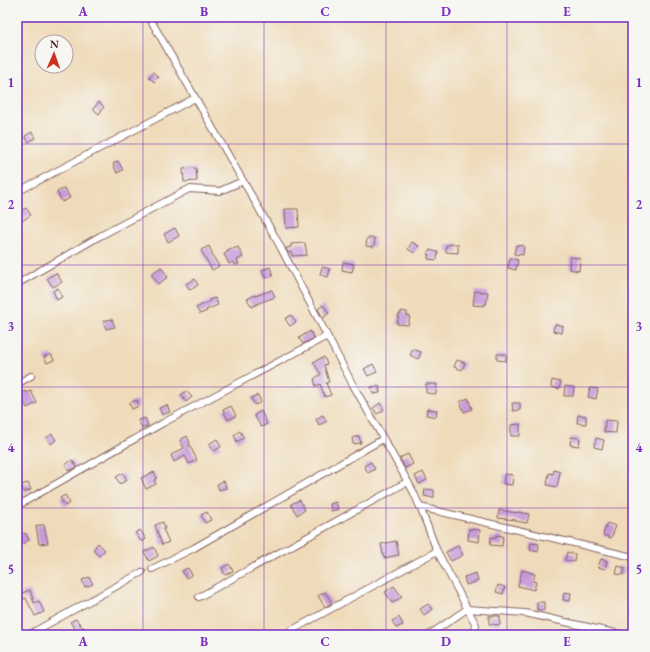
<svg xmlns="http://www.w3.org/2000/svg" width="650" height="652" font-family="'EB Garamond',serif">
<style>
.building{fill:#c69ada}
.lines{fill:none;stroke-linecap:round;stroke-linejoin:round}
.minor-casing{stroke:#84615d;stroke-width:8}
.minor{stroke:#fff;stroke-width:6}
.grid{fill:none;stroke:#7b2cbf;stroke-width:1;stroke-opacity:0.55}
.neatline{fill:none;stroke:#7b2cbf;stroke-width:1.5}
.grid-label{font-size:13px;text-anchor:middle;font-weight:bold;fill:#7b2cbf}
</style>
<rect width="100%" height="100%" fill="#f6f6f2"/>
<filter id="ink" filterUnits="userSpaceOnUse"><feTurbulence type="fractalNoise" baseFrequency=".025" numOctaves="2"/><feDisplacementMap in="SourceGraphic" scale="8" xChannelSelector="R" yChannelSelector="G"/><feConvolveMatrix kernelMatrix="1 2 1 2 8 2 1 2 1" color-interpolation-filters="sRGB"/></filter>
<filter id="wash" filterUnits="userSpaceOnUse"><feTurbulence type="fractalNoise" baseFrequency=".012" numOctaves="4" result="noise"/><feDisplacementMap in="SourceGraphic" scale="16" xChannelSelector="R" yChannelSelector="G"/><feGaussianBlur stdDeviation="0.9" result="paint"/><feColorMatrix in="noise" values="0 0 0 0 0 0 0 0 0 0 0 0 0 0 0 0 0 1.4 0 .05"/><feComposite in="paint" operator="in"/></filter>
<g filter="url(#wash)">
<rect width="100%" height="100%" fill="#efdbba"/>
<g id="blocks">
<path class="building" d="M154,72L159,77L154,82L149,77Z
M99,102L104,107L99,114L93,109Z
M32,132L35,138L29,142L25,136Z
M118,161L123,170L117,173L113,164Z
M196,168L197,181L184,182L183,169Z
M65,188L70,198L62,202L57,192Z
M26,208L31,215L17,224V213Z
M285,209H298L299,227L286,228Z
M175,228L179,236L168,242L164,234Z
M367,238H375L374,247L366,246Z
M412,242L419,246L414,253L408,249Z
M305,243L307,255L292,256V252L288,253L286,248L291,247V244Z
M450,244H458V253L446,252V245H450Z
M516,245L524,246L523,255L514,254Z
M209,246L213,255H212L219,266L212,270L201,250Z
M238,247L243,257L237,260L239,264L235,265L233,262L229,264L224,254L228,252L227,250L232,248L233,249Z
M429,250L438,252L437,260L428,259Z
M570,257L580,258L579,271L569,269Z
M510,258L518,260L516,270L508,268Z
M343,262L354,264L352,272L342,270Z
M161,267L168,277L158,284L151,274Z
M270,267L273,276L265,278L262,270Z
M322,267L330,269L328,277L320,275Z
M56,273L62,282L53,287L47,278Z
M195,279L198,285L190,290L186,284Z
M58,288L62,297L57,300L53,291Z
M272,290L275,297L259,303L252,307L247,299L255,295V296Z
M475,291L488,292L486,305L484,304V306L473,305Z
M215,298L218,305L206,310L207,311L200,314L196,308L210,301L209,300Z
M323,305L329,313L323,318L318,309Z
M401,311L407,312V316H410L408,325L397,324L399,314H401Z
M291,315L296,322L290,326L285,319Z
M112,319L115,327L106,329L103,321Z
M555,324L563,326L562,333L553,331Z
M310,331L314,338L303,344L299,338Z
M413,349L421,352L418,359L410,355Z
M51,354L54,360L47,363L44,357Z
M497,354H506V361L497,360Z
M324,357L327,364L324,365L329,382L326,383L331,395L325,397L320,384L316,386L314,379L321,374L313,362Z
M457,360L465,363L462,370L454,367Z
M373,364L377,372L368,376L364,369Z
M552,380L561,382L559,389L551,387Z
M426,384H437L436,394L426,393Z
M379,386L380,393L373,394L371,387Z
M565,386L574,387L573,396H564Z
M590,388L598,389L596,399L588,397Z
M26,391L27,393L31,391L37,403L27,408L20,394Z
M186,391L192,397L186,402L181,395Z
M258,395L261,402L255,405L251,398Z
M468,398L472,409L464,412L460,402Z
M137,400L139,406L132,409L129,403Z
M380,403L384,410L377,414L373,408Z
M512,403H520V410L513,411Z
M167,405L170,412L162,415L159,408Z
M231,406L236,416L228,420L223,410Z
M427,409L437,410L436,417L426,415Z
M261,411L267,424L261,427L254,415Z
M323,415L327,421L319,425L316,419Z
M578,415L586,416V424L577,423Z
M145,418L148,426L142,428L138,420Z
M605,420L617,421L616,433L604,432Z
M520,424V436H511V425Z
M240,431L244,438L237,442L234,435Z
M52,434L56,440L51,444L46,438Z
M187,436L190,443L189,444L197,460L189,464L185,456L174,462L171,455L184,448L180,440Z
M359,436L361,443L353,444L352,438Z
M571,437L580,438L579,446L570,445Z
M596,438L604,440L602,449L594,447Z
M217,439L221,447L214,451L209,444Z
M408,454L413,464L405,468L400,458Z
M72,460L77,467L69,471L65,465Z
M371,462L375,469L368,473L364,466Z
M554,470L560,472L557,487L547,485L549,473L553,474Z
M154,472L157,478L154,480L156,484L146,489L141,478Z
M423,472L427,480L419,484L415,476Z
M123,473L127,480L120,484L116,477Z
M504,474L513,475L512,485L503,484Z
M224,481L226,488L219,490L217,484Z
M28,483L31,490L24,492L21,485Z
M425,489L434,490V498L424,496Z
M65,495L70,503L65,506L60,498Z
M300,500L305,510L297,515L291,504Z
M336,502L338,509L331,511L330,504Z
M499,510L517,513V512L529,514L527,523L515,521L516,520L498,518Z
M207,512L211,520L205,523L201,515Z
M163,522L165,529H163L169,542L162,545L155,525Z
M607,523L616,526L611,538L603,535Z
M40,525H44L48,543L39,544L36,526Z
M469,529L480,530L479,542L468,540Z
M140,530L146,539L142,542L135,533Z
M25,533L29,540L21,545L17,537Z
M496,535L503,536L502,546L490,545L491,537L496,538Z
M396,541L399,555L384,558L381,544Z
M98,543L105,550L99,556L93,550Z
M531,543L539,544L538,552L530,550Z
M458,546L463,555L451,561L446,552Z
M154,547L158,556L149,561L144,552Z
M567,552L575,554L574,562L565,560Z
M601,559L607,561L605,569L598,567Z
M229,564L233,571L225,575L222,568Z
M618,566L625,568L623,575L616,574Z
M188,568L192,575L186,578L182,571Z
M522,570L535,574L533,581L536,582L534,590L518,586Z
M476,573L478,581L466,585L464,577Z
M89,577L93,584L85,587L82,580Z
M498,585L505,587L503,594L496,592Z
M394,586L402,597L392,603L385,592Z
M30,590L34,603L39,601L44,612L35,616L26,598L23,599L22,593Z
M325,592L332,603L325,607L318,596Z
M564,592L571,593L570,601L563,600Z
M537,602H544V610H537Z
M428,604L432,609L424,615L420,609Z
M489,616H500V625L489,624Z
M399,617L403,625L396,628L392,621Z
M76,619L83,628L84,627L89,635H72L77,631L70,622Z"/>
</g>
</g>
<g filter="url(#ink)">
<use href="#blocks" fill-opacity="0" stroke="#84615d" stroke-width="1"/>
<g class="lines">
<defs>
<path id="minor" d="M149,17L274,235L353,385L413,491L420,507L437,551L476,625L473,635
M17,192L195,98
M17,284L100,236L189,189L220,191L243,181
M17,384L31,376
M17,506L163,423L327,336
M420,507L633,557
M152,569L194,548L383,439
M199,597L407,482
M28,635L142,572
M283,635L437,551
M429,635L467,609L525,613L624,635"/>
</defs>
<use href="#minor" class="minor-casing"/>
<use href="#minor" class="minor"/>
</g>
</g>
<path class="grid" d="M143,17V635M264,17V635M386,17V635M507,17V635M17,144H633M17,265H633M17,387H633M17,508H633"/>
<rect width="650" height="652" fill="none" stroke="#f6f6f2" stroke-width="44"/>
<g transform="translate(54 54) rotate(2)"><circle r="19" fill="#f6f6f2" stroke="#b1a0a2"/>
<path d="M0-3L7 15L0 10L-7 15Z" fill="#c8321e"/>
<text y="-6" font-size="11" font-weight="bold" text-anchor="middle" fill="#4a1f2b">N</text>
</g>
<rect x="22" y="22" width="606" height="608" class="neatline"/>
<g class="grid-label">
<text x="83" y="16">A</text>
<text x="204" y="16">B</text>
<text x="325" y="16">C</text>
<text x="446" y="16">D</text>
<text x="567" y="16">E</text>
<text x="11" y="87">1</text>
<text x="639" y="87">1</text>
<text x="11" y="209">2</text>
<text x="639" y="209">2</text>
<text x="11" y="331">3</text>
<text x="639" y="331">3</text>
<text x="11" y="452">4</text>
<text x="639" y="452">4</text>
<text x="11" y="574">5</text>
<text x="639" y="574">5</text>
<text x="83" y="646">A</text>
<text x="204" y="646">B</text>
<text x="325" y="646">C</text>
<text x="446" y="646">D</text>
<text x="567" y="646">E</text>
</g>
</svg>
